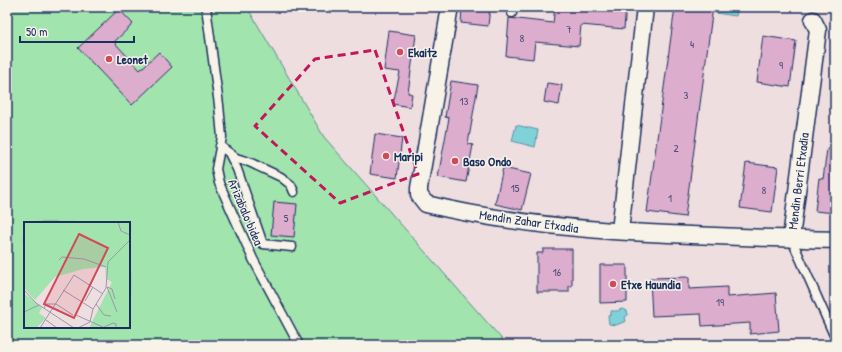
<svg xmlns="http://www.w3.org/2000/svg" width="842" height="352" font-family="'Patrick Hand',sans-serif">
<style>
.green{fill:#a2e4ae;stroke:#5e8a86;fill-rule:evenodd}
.water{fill:#81d2d8;stroke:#5891a7}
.building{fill:#ddadcd;stroke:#1b2f5e}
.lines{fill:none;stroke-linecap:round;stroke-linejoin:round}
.service-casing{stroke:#1b2f5e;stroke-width:11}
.minor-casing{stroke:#1b2f5e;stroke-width:19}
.service{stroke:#f7f3e8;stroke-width:8}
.minor{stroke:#f7f3e8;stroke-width:16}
.marked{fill:none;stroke:#c2185b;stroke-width:3;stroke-dasharray:8 5;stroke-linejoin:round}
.poi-dot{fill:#d1495b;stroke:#f7f3e8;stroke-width:1.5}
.labels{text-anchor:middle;stroke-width:3;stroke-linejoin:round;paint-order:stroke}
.number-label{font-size:11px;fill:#4c4e7a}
.poi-label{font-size:13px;font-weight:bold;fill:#1b2f5e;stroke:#f7f3e8;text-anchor:start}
.street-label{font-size:13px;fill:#1b2f5e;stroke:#f7f3e8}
.inset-road{fill:none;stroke:#9a98ac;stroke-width:1}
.view{fill:#d1495b;fill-opacity:0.15;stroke:#d1495b;stroke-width:2}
.inset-edge{fill:none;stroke:#1b2f5e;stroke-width:2}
</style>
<rect width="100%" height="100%" fill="#efdee0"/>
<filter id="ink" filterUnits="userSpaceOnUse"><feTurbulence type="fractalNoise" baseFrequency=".025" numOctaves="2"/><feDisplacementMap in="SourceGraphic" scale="8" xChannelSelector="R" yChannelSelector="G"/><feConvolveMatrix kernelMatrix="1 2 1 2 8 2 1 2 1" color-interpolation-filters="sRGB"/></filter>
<g filter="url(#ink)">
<path class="green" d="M7,7H247L324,137L507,345H7ZM25,223H129V327H25Z"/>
<path class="water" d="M715,7H738L736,16L715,13Z
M516,125L538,130L535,147L512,141Z
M622,309L627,311L628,315L625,317L626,321L616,325L609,324L608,316L611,315V311H617Z"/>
<path class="building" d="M462,7H490L488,26L461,23Z
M555,7L598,10L599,7H626L624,29L581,25L579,46L535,42L533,59L506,56L509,18L553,23Z
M675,7H713L685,217L647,212Z
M119,9L133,24L114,42L140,70L159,52L172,67L132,105L78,48Z
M389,31L416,35L408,93L412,94L410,107L393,104L400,72L384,70Z
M763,36L796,41L790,87L757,82Z
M451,81L478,85L468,144L473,145L466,182L438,177L449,118L445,117Z
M547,83L562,85L559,105L544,102Z
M375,134L402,138L397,178L370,174Z
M827,149H835V213L815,211L819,178L823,179Z
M746,163L778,167L772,212L740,208Z
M503,168L531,174L522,210L495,204Z
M274,202L297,204L294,237L271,235Z
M543,249H572V286H569V292H537V253H543Z
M600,265H627V302L600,303Z
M689,277V289L727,287V297L776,293L779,331L750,334V323L702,326L701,314L652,316L650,278Z"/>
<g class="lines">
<defs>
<path id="service" d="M206,7L219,105L222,137L216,169L219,183L253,259L299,345
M512,13V7
M220,146L236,158L249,162L281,177L291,185L294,192
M230,155L237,169L263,244L292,247
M791,238L833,333H835"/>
<path id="minor" d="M450,7L419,188V195L426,204C559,236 698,235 835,240
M620,231L645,7
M791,238L818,30L813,20"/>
</defs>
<use href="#service" class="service-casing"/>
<use href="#minor" class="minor-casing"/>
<use href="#service" class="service"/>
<use href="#minor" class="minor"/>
</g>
</g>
<path class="marked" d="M375,50L418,174L340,203L255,126L315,59Z"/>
<g class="poi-dot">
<circle cx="400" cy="52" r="4"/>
<circle cx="109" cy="59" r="4"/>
<circle cx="386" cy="156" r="4"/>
<circle cx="455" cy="161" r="4"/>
<circle cx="613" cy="284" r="4"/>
</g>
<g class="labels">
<g class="number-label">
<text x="569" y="33">7</text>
<text x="522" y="42">8</text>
<text x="692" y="48">4</text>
<text x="781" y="69">9</text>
<text x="686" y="99">3</text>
<text x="464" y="105">13</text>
<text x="676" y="152">2</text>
<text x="515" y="192">15</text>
<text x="764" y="194">8</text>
<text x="670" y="202">1</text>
<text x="286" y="222">5</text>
<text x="557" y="276">16</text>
<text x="720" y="306">19</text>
</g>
<g class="poi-label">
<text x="408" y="57">Ekaitz</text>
<text x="117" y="64">Leonet</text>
<text x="394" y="161">Maripi</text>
<text x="463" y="166">Baso Ondo</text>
<text x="621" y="289">Etxe Haundia</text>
</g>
<g class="street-label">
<text transform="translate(798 181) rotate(-83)" y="5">Mendin Berri Etxadia</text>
<text transform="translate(246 212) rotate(67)" y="5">Arizabalo bidea</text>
<text transform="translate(529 221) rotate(8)" y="5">Mendin Zahar Etxadia</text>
</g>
</g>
<g transform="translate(24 222)">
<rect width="106" height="106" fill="#efdee0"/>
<path d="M0,0H106V106H65L88,60L82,57L81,45L59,47L31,55L11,78L0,66ZM0,71L18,86L15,91L22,96L12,106H0Z" fill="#a2e4ae"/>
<path class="inset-road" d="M94,0L97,9L106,13M35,38L38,35L60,37L82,45M83,65L93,90M83,65L88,67L91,77M0,68L12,81L50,106M39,68L69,87M61,79L69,65M72,82L80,93L87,94M20,86L22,82H32L49,93M0,90L15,83M52,93L81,106M22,98L33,106M80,105L89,101L92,102V106M16,106L50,53L79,72M54,106L66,100L69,87L82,66L84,40L106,18"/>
<path class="view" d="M55,12L84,26L50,96L20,82Z"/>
<rect width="106" height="106" class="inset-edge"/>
</g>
<rect width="842" height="352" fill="none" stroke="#f7f3e8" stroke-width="24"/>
<rect x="12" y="12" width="818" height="328" fill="none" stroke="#1b2f5e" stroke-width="1.5" filter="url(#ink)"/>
<path d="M20 36v6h114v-6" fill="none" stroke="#1b2f5e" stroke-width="2"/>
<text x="26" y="36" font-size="12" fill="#1b2f5e" stroke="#f7f3e8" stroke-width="3" paint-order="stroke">50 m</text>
</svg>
